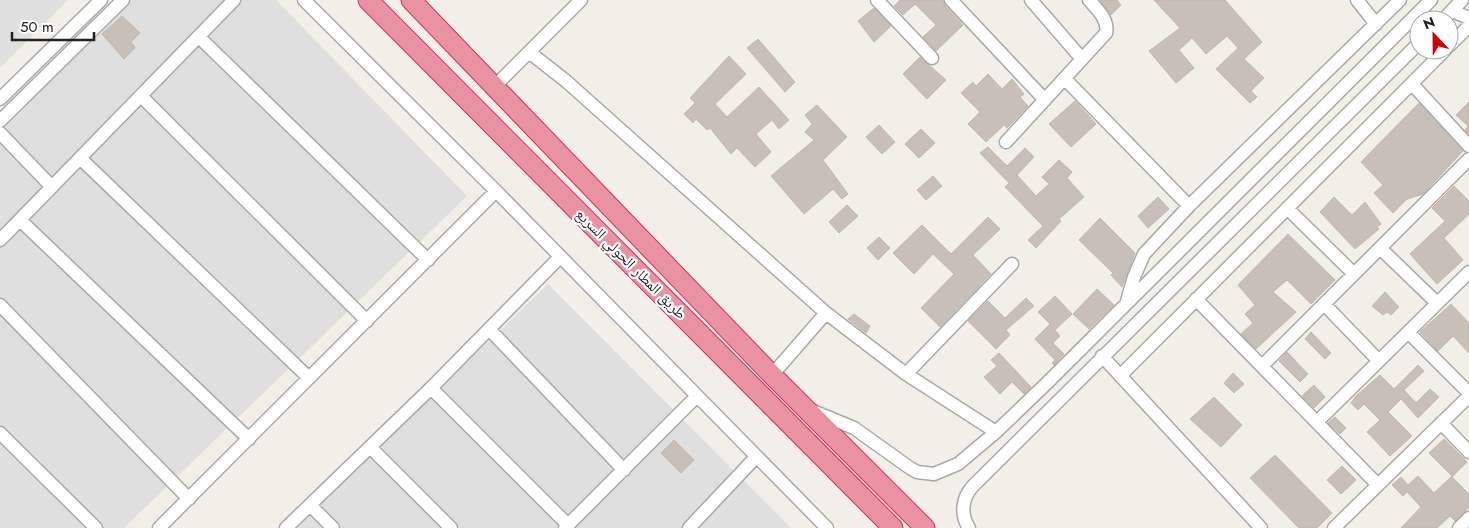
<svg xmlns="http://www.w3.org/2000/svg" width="1469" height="528" font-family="Jost,'Noto Naskh Arabic',sans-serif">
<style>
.residential{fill:#e0dfdf}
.building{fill:#c7bfb8;stroke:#c4b6ab}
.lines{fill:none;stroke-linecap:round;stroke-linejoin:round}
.minor-casing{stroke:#a9a9a9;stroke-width:15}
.highway-casing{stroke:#dc2a67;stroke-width:21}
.minor{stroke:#fff;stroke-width:12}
.highway{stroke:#e892a2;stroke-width:19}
.labels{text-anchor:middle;stroke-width:4.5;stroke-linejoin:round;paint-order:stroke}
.street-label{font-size:15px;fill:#222;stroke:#fff}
</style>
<rect width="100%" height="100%" fill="#f2efe9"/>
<path class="residential" d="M0,0H68L0,68Z
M123,0H276L467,196L124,528H0V121Z
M548,284L791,528H295Z"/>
<path class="building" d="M900,0H943L945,6L963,25L936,51L923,37L936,25L915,4L903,15L894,6Z
M1100,0H1117L1121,5L1111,15Z
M1154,0H1225L1262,42L1244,59L1264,78L1251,91L1257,97L1250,103L1216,69L1238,48L1227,36L1206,54L1192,38L1179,50L1194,68L1176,83L1149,51L1180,28Z
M874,8L891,26L874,42L858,21Z
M122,16L140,33L131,42L135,48L124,59L102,34Z
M758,39L795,82L785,92L747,48Z
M729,56L746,74L715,104L727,117L759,87L789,120L779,129L772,120L756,134L771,152L755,167L737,148L731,154L710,128L707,130L696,119L693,123L684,114L695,103L690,98Z
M920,57L946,80L927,99L903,74Z
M988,74L1002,89L1012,79L1024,94L1020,97L1028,106L1007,128L1004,125L986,142L968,124L980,112L961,93L973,82L976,86Z
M1075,101L1096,124L1071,147L1049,124Z
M1469,102V134L1465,130L1468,126L1456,115Z
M1419,103L1463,151L1423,194L1407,199L1393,213L1374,193L1383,185L1361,162Z
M817,105L847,137L823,160L848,194L842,199L833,189L804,214L771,176L814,140L805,132L812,124L805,115Z
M879,125L895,142L882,154L866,137Z
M921,129L935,143L919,158L905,144Z
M988,147L1007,166L1025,148L1034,157L1017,175L1036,196L1049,184L1042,177L1059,160L1072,172L1067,178L1084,197L1059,219L1061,221L1036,248L1028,240L1043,226L1005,187L1009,183L980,153Z
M933,176L942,186L926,200L917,190Z
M1454,186L1469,201V214L1444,238L1463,260L1437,284L1410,254L1445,221L1432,208Z
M1158,197L1169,209L1148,228L1138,216Z
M1334,197L1352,215L1365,202L1381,224L1377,227L1379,229L1355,249L1320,212Z
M847,205L858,216L839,233L829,222Z
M988,217L1000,229L973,255L991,274L940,327L921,308L954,274L933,254L914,274L893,253L922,225L951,254Z
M1100,218L1135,253L1122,287L1111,275L1113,273L1079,240Z
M1288,234L1335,280L1311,304L1287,280L1273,292L1296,312L1256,349L1241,334L1253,323L1245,314L1255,305L1238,285Z
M879,237L890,248L878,260L867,248Z
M1097,289L1114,305L1089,329L1073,314Z
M1385,292L1399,307L1391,315L1387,312L1383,315L1372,306Z
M1055,296L1072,314L1055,330L1060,336L1053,343L1064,354L1054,365L1052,363L1055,360L1035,339L1050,324L1038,312Z
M1026,298L1034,306L1006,330L1010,335L996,349L968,321L988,301L1005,318Z
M1451,304L1469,323V353L1453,336L1438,351L1420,332Z
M854,314L870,326L866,333L848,319Z
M1311,332L1331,353L1325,359L1305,339Z
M1287,352L1308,374L1300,382L1279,361Z
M999,353L1031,387L1024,394L1012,382L1000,394L984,377L997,366L991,360Z
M1418,365L1424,371L1404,390L1416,403L1430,389L1439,397L1418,418L1401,399L1388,412L1412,436L1390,456L1367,432L1380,420L1364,404L1358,410L1351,403L1356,396L1380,375L1394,389Z
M1233,373L1244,384L1234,393L1224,383Z
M1314,385L1325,397L1314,408L1302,396Z
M1214,397L1242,425L1221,447L1190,419Z
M1335,417L1346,428L1340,434L1328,423Z
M1444,439L1467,462L1452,477L1469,494V507L1455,521L1450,516L1437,528H1401L1421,507L1407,492L1403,496L1392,485L1401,477L1408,485L1418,476L1434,493L1452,476L1429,453Z
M674,440L694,460L681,473L661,453Z
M1275,455L1332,513L1317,528H1299L1250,478Z
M1342,466L1356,480L1341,494L1327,480Z"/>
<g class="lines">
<defs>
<path id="minor" d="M304,0L496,191L827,528
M877,0L932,58
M951,0L1045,100
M1031,0L1082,59
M1357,0L1376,24
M1452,11L1469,18
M1443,20L1462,0
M199,37L428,260
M1449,46L1469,26
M529,52L566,81L826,313L906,374L996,432
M1065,79L1189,206
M1412,84L1469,146
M495,86L581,0
M141,96L367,321
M0,99L101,0
M0,121L123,0
M0,133L52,187
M1006,142L1106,33C1109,20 1097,9 1089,0
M80,158L309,378
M1287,208L1354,274
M20,220L249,439
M0,240L234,0
M1380,248L1437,303
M1196,299L1378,485
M1127,301L1134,277L1144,254L1189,206L1400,0
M1324,304L1379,361
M0,305L189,499
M489,329L624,470
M1408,332L1469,393
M1102,356L1261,528
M1262,366L1469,159
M906,374L1012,264
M772,375L826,313
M1120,376L1445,50
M431,388L568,525
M813,411L854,428L910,468L917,472L934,474L958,464L996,432L1049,381L1431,0
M1317,422L1469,272
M1441,423L1469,452
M0,433L96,528
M370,447L451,528
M310,505L333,528
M159,528L496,191
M286,528L431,388L560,257
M565,528L697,396
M689,528L756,457
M969,528C960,514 962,498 973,486L1419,43
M1334,528L1469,396
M1459,528L1469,518"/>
<path id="highway" d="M368,0L893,528
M411,0L772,375L925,528"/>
</defs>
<use href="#minor" class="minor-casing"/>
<use href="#highway" class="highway-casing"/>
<use href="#minor" class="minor"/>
<use href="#highway" class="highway"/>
</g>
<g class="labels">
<g class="street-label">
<text transform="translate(631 264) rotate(45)" y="5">طريق المطار الحولي السريع</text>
</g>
</g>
<g transform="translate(1434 35) rotate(338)"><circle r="24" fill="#ffffff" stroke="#a7a7a7"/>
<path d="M0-4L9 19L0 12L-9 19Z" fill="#d40000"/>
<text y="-8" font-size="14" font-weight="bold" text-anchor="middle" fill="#222222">N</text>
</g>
<path d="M12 32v8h82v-8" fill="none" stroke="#222222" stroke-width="2.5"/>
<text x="20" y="32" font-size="15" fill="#222222" stroke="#ffffff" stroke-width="4" paint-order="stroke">50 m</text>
</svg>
